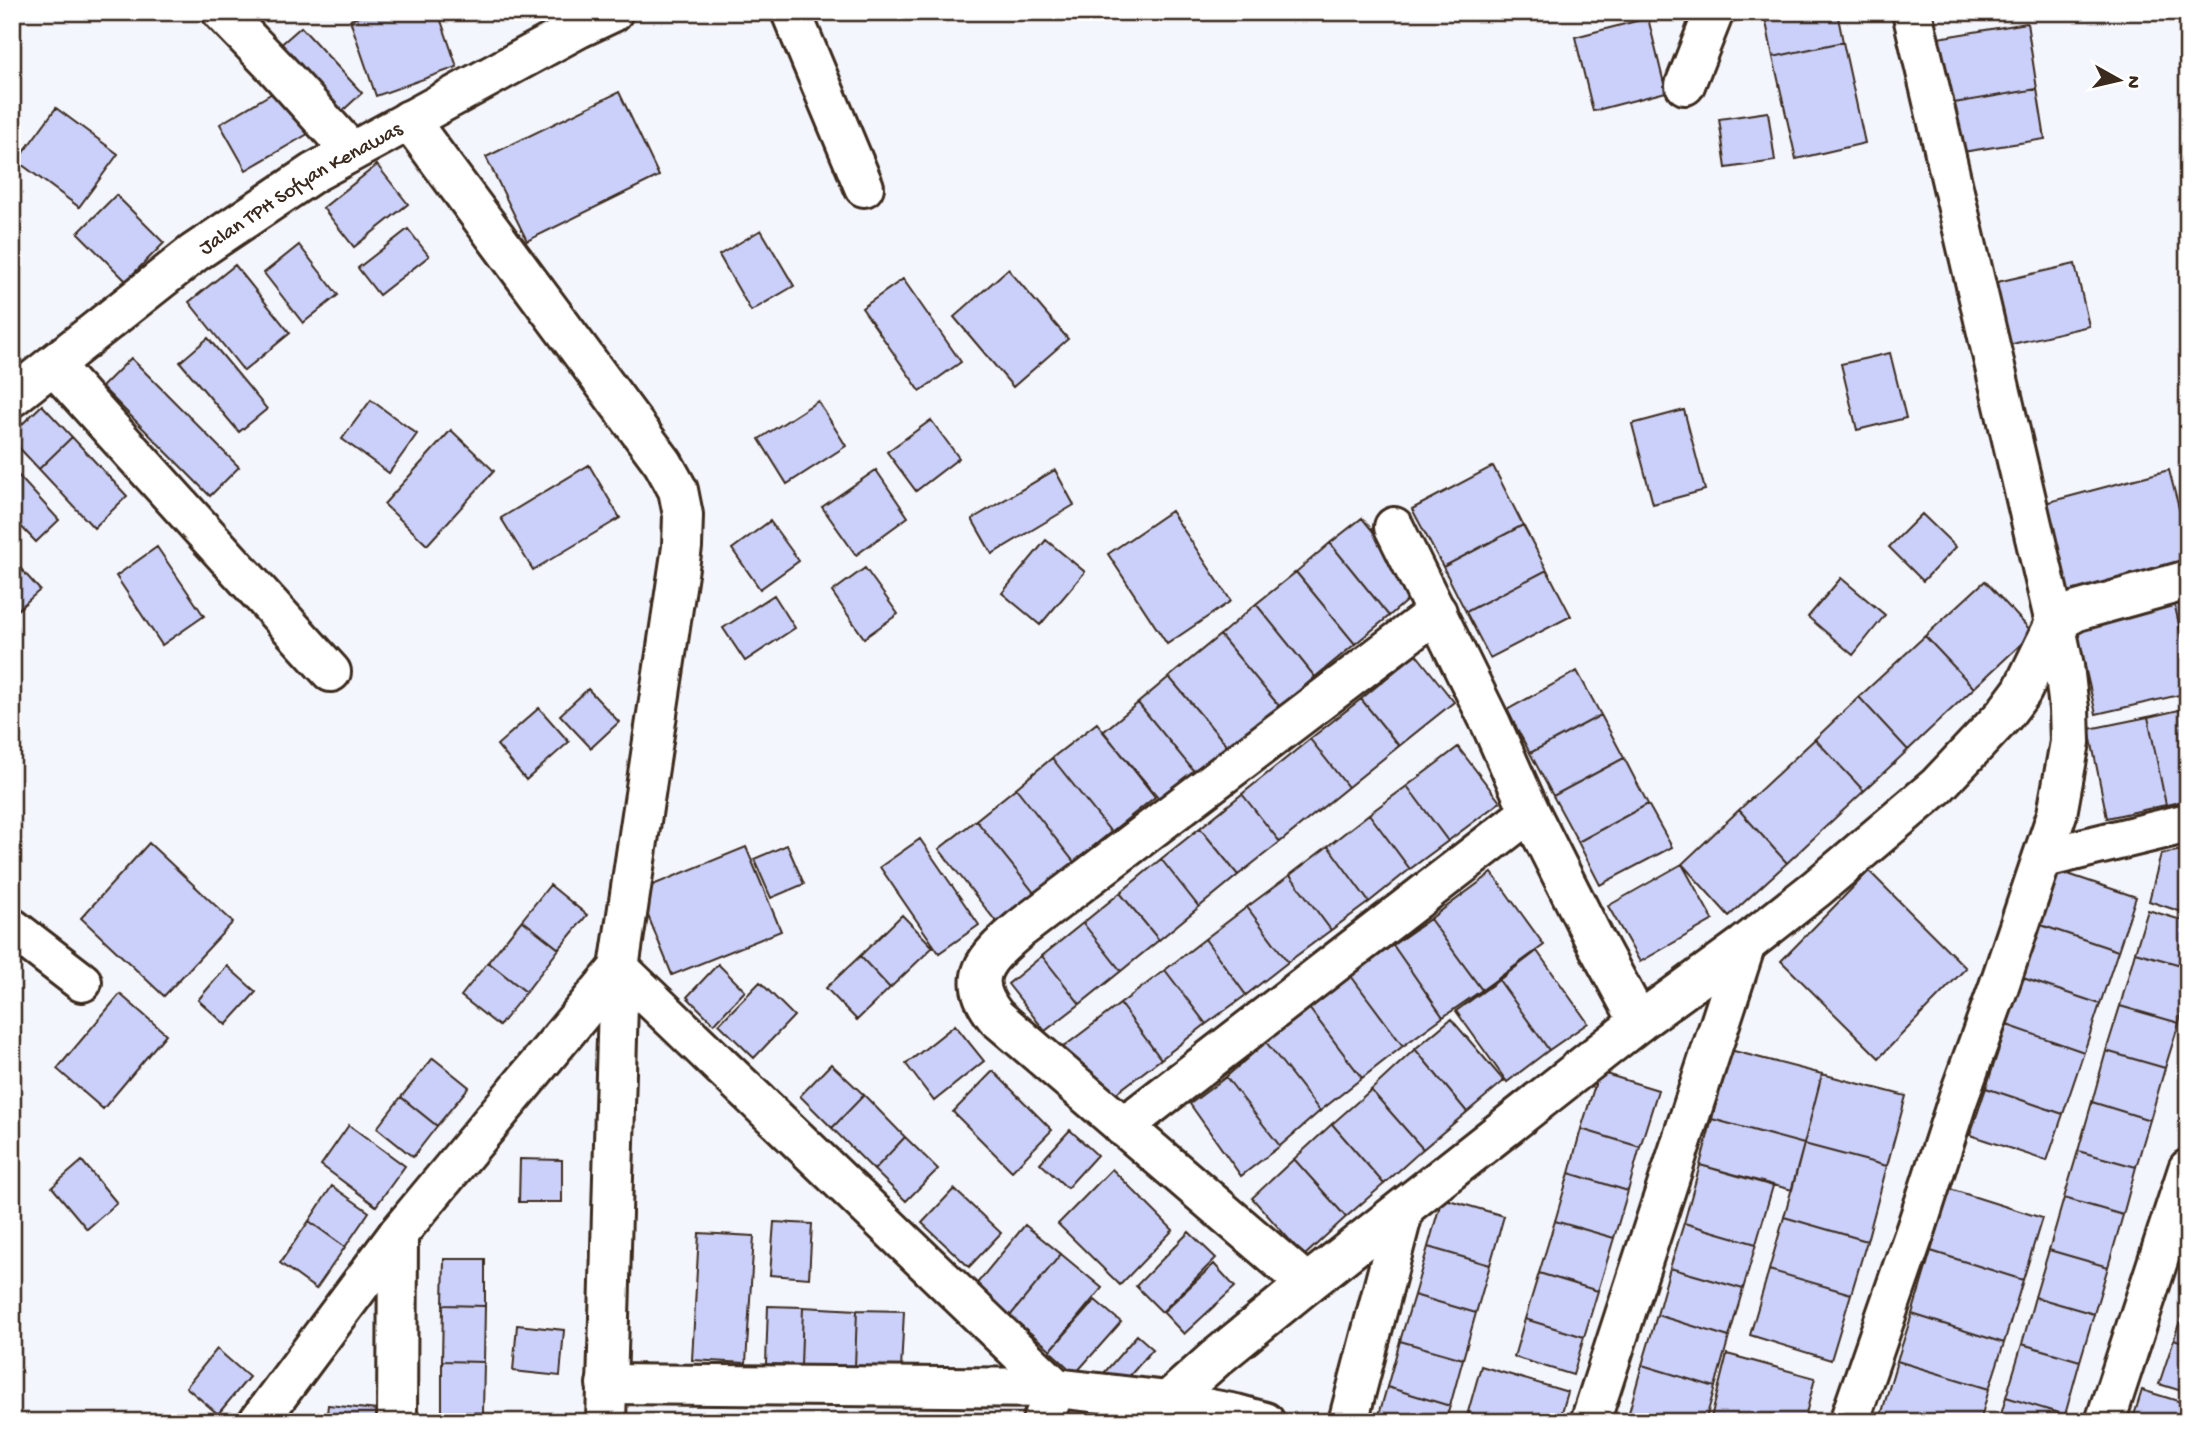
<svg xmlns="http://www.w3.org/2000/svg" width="2200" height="1434" font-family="'Gochi Hand',sans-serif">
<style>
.building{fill:#cad0f9;stroke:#3b2a1e;stroke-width:2}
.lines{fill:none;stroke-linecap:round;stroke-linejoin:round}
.minor-casing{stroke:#3b2a1e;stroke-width:44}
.minor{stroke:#fff;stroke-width:38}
.labels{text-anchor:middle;stroke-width:6;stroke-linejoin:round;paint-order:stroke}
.street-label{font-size:21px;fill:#3b2a1e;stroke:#fff}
</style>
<rect width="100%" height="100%" fill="#f4f6fe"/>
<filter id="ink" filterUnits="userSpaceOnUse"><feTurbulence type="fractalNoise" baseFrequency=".0143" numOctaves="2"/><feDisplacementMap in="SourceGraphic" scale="14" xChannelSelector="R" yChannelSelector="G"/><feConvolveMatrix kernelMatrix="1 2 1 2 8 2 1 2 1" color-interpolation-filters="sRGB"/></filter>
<g filter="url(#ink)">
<path class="building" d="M372,12H438L457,67L376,96L350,20Z
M1764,12H1837L1843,42L1773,57Z
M1648,18L1666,92L1593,111L1575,37Z
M2027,23L2037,89L1948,104L1938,38Z
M301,27L362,93L339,114L278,47Z
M1843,42L1865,143L1796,159L1773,57Z
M286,85L313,131L246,170L220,124Z
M2037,89L2045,139L1956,153L1948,104Z
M619,92L659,176L527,241L486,157Z
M56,108L118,154L79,207L17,161Z
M1768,112L1775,161L1726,168L1719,119Z
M377,165L408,204L354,247L323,208Z
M116,195L164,243L126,281L78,233Z
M408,229L429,256L379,295L358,268Z
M761,230L794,286L751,311L719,255Z
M299,245L338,295L303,323L264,273Z
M2075,264L2089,326L2008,345L1993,283Z
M235,265L290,333L244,371L189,302Z
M1008,269L1068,339L1013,387L954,317Z
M903,279L961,362L920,391L862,308Z
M208,338L267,409L239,432L180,362Z
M1890,353L1906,418L1857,430L1841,364Z
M131,358L239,467L210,496L102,387Z
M371,400L417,434L389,473L342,439Z
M818,401L846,446L787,484L759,439Z
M42,405L72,437L39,469L12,440V434Z
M1684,410L1705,490L1653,504L1632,424Z
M931,420L959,458L916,491L887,452Z
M451,430L494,471L427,545L384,504Z
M72,437L127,496L94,528L39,469Z
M589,465L620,518L533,570L501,518Z
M1493,466L1523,525L1443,567L1412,509Z
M876,470L908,517L856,555L822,507Z
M1055,470L1074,505L992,554L972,519Z
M2169,470L2188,543V564L2069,595L2045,503Z
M16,473L59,520L36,542L12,517V476Z
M1171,511L1231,601L1167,644L1108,554Z
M1922,514L1956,547L1923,581L1889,547Z
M1362,518L1420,589L1389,616L1330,543Z
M770,521L799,561L760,589L732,549Z
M1523,525L1547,570L1466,612L1443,567Z
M1046,540L1085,572L1040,625L1002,593Z
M1330,543L1389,616L1355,644L1296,572Z
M157,547L204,616L162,645L116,576Z
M12,559L40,590L12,615Z
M865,568L898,614L864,638L832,592Z
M1547,570L1571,616L1490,658L1466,612Z
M1296,572L1355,644L1315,677L1256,604Z
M1841,578L1885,615L1853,655L1808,617Z
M1985,581L2033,633L1974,688L1925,636Z
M774,595L795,628L745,661L723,628Z
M2188,598V665L2174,602Z
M2174,602L2188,665V693L2096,714L2075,624Z
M1256,604L1315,677L1280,707L1220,635Z
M1220,635L1280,707L1229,748L1169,677Z
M1925,636L1974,688L1908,750L1859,697Z
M1416,654L1454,702L1399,746L1361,699Z
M1577,671L1601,715L1530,753L1507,710Z
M1169,677L1229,748L1197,775L1138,703Z
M588,689L619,722L591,748L560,715Z
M1859,697L1908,750L1864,791L1815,739Z
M1361,699L1399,746L1348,787L1310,739Z
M1138,703L1197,775L1163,803L1103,732Z
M539,708L569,742L526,780L497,745Z
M2188,708V800L2166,805L2148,717Z
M1601,715L1624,758L1553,796L1530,753Z
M2148,717L2166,805L2107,818L2089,729Z
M1097,723L1155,797L1111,832L1052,758Z
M1310,739L1348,787L1280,842L1242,794Z
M1815,739L1864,791L1787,863L1739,810Z
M1458,747L1500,802L1448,841L1407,786Z
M1052,758L1111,832L1074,862L1016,788Z
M1624,758L1648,804L1578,842L1553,796Z
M1407,786L1448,841L1410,869L1369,814Z
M1016,788L1074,862L1035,894L976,820Z
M1242,794L1280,842L1238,875L1200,828Z
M1648,804L1672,847L1600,885L1578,842Z
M1739,810L1787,863L1729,916L1682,864Z
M1369,814L1410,869L1369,902L1328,846Z
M976,820L1035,894L998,924L939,849Z
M1200,828L1238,875L1199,907L1161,859Z
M920,839L979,925L939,953L880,867Z
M149,843L233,922L164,996L81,918Z
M787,845L804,884L771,898L754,859Z
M1328,846L1369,902L1331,930L1290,875Z
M746,847L781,931L672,975L638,891Z
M2188,849V914L2149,901L2161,854Z
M1161,859L1199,907L1159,940L1120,893Z
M1682,864L1713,920L1640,962L1608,906Z
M1869,871L1966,968L1879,1058L1781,961Z
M2059,871L2136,897L2118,951L2041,925Z
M1492,873L1544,945L1482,990L1430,919Z
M1290,875L1331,930L1288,962L1247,907Z
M550,885L587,915L559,949L522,920Z
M1120,893L1159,940L1121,971L1083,923Z
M1247,907L1288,962L1246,995L1205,939Z
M2148,910L2188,922V967L2135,952Z
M902,915L933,947L890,988L860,956Z
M1430,919L1482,990L1443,1017L1393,945Z
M522,920L559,949L526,992L488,962Z
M1083,923L1121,971L1080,1004L1042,956Z
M2041,925L2118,951L2100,1004L2023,978Z
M1205,939L1246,995L1206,1024L1165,970Z
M1393,945L1443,1017L1403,1046L1351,976Z
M1537,951L1588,1023L1549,1050L1499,980Z
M2135,952L2188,967V991L2179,1023L2120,1006Z
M860,956L890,988L857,1020L826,988Z
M1042,956L1080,1004L1045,1031L1008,984Z
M488,962L526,992L499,1026L461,996Z
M718,964L745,991L714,1024L687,997Z
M227,966L256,992L226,1025L198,1000Z
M1165,970L1206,1024L1161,1059L1120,1004Z
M1351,976L1403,1046L1362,1078L1309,1008Z
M2023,978L2100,1004L2084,1052L2007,1025Z
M1499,980L1549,1050L1507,1082L1456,1011Z
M760,982L794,1016L754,1058L719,1024Z
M120,994L166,1034L103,1109L57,1069Z
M1120,1004L1161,1059L1103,1103L1062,1048Z
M2120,1006L2179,1023L2165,1068L2106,1051Z
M1309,1008L1362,1078L1320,1111L1266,1042Z
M1451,1019L1504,1081L1467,1112L1415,1049Z
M955,1025L984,1061L934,1101L906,1064Z
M2007,1025L2084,1052L2063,1114L1986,1088Z
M1266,1042L1320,1111L1280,1146L1226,1077Z
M1415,1049L1467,1112L1423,1149L1371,1090Z
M1730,1050L1822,1074L1804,1144L1712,1119Z
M2106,1051L2165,1068L2150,1120L2092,1102Z
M433,1058L469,1087L437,1126L401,1097Z
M831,1064L864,1095L832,1128L800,1096Z
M993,1071L1052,1130L1012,1171L953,1112Z
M1599,1072L1658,1090L1640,1147L1581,1129Z
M1822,1074L1906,1096L1887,1166L1804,1144Z
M1226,1077L1280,1146L1241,1176L1190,1104Z
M1986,1088L2063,1114L2047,1161L1970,1135Z
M1371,1090L1423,1149L1384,1184L1332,1124Z
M864,1095L905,1137L874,1170L832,1128Z
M401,1097L437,1126L413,1157L377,1128Z
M2092,1102L2150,1120L2136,1167L2078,1151Z
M1712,1119L1804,1144L1792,1190L1700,1165Z
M1332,1124L1384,1184L1346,1217L1294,1159Z
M349,1125L405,1166L376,1206L321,1165Z
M1581,1129L1640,1147L1628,1191L1569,1173Z
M1070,1130L1097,1155L1067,1188L1040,1163Z
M905,1137L938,1169L906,1201L874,1170Z
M1804,1144L1887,1166L1867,1241L1784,1217Z
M2078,1151L2136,1167L2123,1215L2064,1198Z
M520,1159L562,1160V1202H519Z
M1294,1159L1346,1217L1304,1256L1252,1198Z
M82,1161L117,1203L87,1229L52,1187Z
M1700,1165L1773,1186L1756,1244L1684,1223Z
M1112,1169L1173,1230L1120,1285L1058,1224Z
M1569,1173L1628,1191L1614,1238L1555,1221Z
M332,1186L369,1212L345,1247L309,1221Z
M954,1189L1001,1233L969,1267L922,1223Z
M1950,1189L2042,1218L2023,1280L1931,1251Z
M1442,1198L1504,1216L1490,1265L1428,1247Z
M2064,1198L2123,1215L2108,1267L2049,1250Z
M1784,1217L1867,1241L1851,1294L1769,1270Z
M309,1221L345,1247L316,1289L280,1263Z
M1555,1221L1614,1238L1598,1291L1539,1273Z
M774,1222L812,1224L809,1278L770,1275Z
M1684,1223L1756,1244L1743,1289L1670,1268Z
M1025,1225L1061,1254L1010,1316L974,1287Z
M1189,1232L1216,1258L1162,1312L1136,1286Z
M699,1233L754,1236L746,1363L692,1360Z
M1428,1247L1490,1265L1476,1313L1414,1295Z
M2049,1250L2108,1267L2094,1314L2035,1297Z
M1931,1251L2023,1280L2004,1343L1912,1314Z
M1061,1254L1102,1288L1051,1350L1010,1316Z
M444,1259H485V1306L443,1305Z
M1214,1264L1235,1287L1184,1334L1163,1312Z
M1670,1268L1743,1289L1729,1337L1657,1315Z
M1769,1270L1851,1294L1831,1360L1750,1335Z
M1539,1273L1598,1291L1584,1337L1525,1319Z
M1414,1295L1476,1313L1463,1359L1400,1341Z
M2188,1296V1344L2174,1339Z
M2035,1297L2094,1314L2080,1361L2022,1344Z
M1095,1300L1121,1322L1075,1374L1050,1351Z
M443,1305L485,1306L484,1362L442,1361Z
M768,1306L803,1307L801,1365L766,1364Z
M803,1307L857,1310L855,1367L801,1365Z
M857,1310L904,1311L901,1370L855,1367Z
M1912,1314L2004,1343L1989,1389L1897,1361Z
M1657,1315L1729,1337L1715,1387L1642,1365Z
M1525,1319L1584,1337L1573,1375L1514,1357Z
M517,1325L564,1330L560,1376L513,1371Z
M1137,1335L1153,1349L1120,1387L1104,1373Z
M2174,1339L2188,1344V1393L2159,1384Z
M1400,1341L1463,1359L1450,1406L1387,1387Z
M2022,1344L2080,1361L2065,1415L2006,1397Z
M217,1349L249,1377L218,1414L186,1387Z
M1727,1354L1815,1378L1804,1422H1710Z
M442,1361L484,1362L483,1413L442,1412Z
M1897,1361L1989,1389L1980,1422H1888L1880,1419Z
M1642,1365L1715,1387L1705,1422H1647L1628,1416Z
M1481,1366L1568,1392L1559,1422H1499L1468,1412Z
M1387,1387L1450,1406L1445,1422H1377Z
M2142,1390L2188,1404V1422H2132Z
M2006,1397L2065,1415L2063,1422H1999Z
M328,1405L377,1410L376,1422H326Z
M442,1412L483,1413V1422H442Z
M1468,1412L1499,1422H1465Z
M664,1418L703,1419V1422H664Z"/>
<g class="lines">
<defs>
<g id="minor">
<path d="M222,12L276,68L351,151"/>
<path d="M791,12L864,187"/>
<path d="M1685,85L1714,12"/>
<path d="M409,120L663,463L678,490L683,515L682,547L619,968L606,1422"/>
<path d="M53,365L331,672"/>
<path id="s1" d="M12,397L194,253L313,173L579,28L613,12"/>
<path d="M1394,527L1491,724L1530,812L1593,937L1639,1022L1746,944L1817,888L1937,786L2004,715L2022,691L2055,623L2077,611L2188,580"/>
<path d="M1437,612L1020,929C988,957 963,976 996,1017L1307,1284L1639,1022"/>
<path d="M2044,858L2188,823"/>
<path d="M12,928L82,982"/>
<path d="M1123,1127L1530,812"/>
<path d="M606,1384L1056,1388L1168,1401L1236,1414L1265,1422"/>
<path d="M1168,1401L1216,1358L1307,1284"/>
<path d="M258,1422L398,1234L619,968L1056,1388L1042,1422"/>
<path d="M397,1422L398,1234"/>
<path d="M1348,1422L1404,1209"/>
<path d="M1590,1422L1746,944"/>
<path d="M1849,1422L1917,1226L1958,1099L1998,989L2057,814L2070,742L2069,709L2064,666L2055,623L1912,12"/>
<path d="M2105,1422L2188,1169"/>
</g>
</defs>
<use href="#minor" class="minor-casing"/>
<use href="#minor" class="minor"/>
</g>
</g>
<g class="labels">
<g class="street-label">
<text dy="7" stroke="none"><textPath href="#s1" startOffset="357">Jalan TPH Sofyan Kenawas</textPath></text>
</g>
</g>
<rect width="2200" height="1434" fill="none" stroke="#fff" stroke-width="42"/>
<rect x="21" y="21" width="2158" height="1392" fill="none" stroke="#3b2a1e" stroke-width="2.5" filter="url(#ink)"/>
<g transform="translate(2119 80) rotate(98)" stroke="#ffffff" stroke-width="5" paint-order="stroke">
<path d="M0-5L12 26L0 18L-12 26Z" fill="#3b2a1e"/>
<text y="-10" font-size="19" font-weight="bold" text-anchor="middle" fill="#3b2a1e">N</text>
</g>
</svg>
